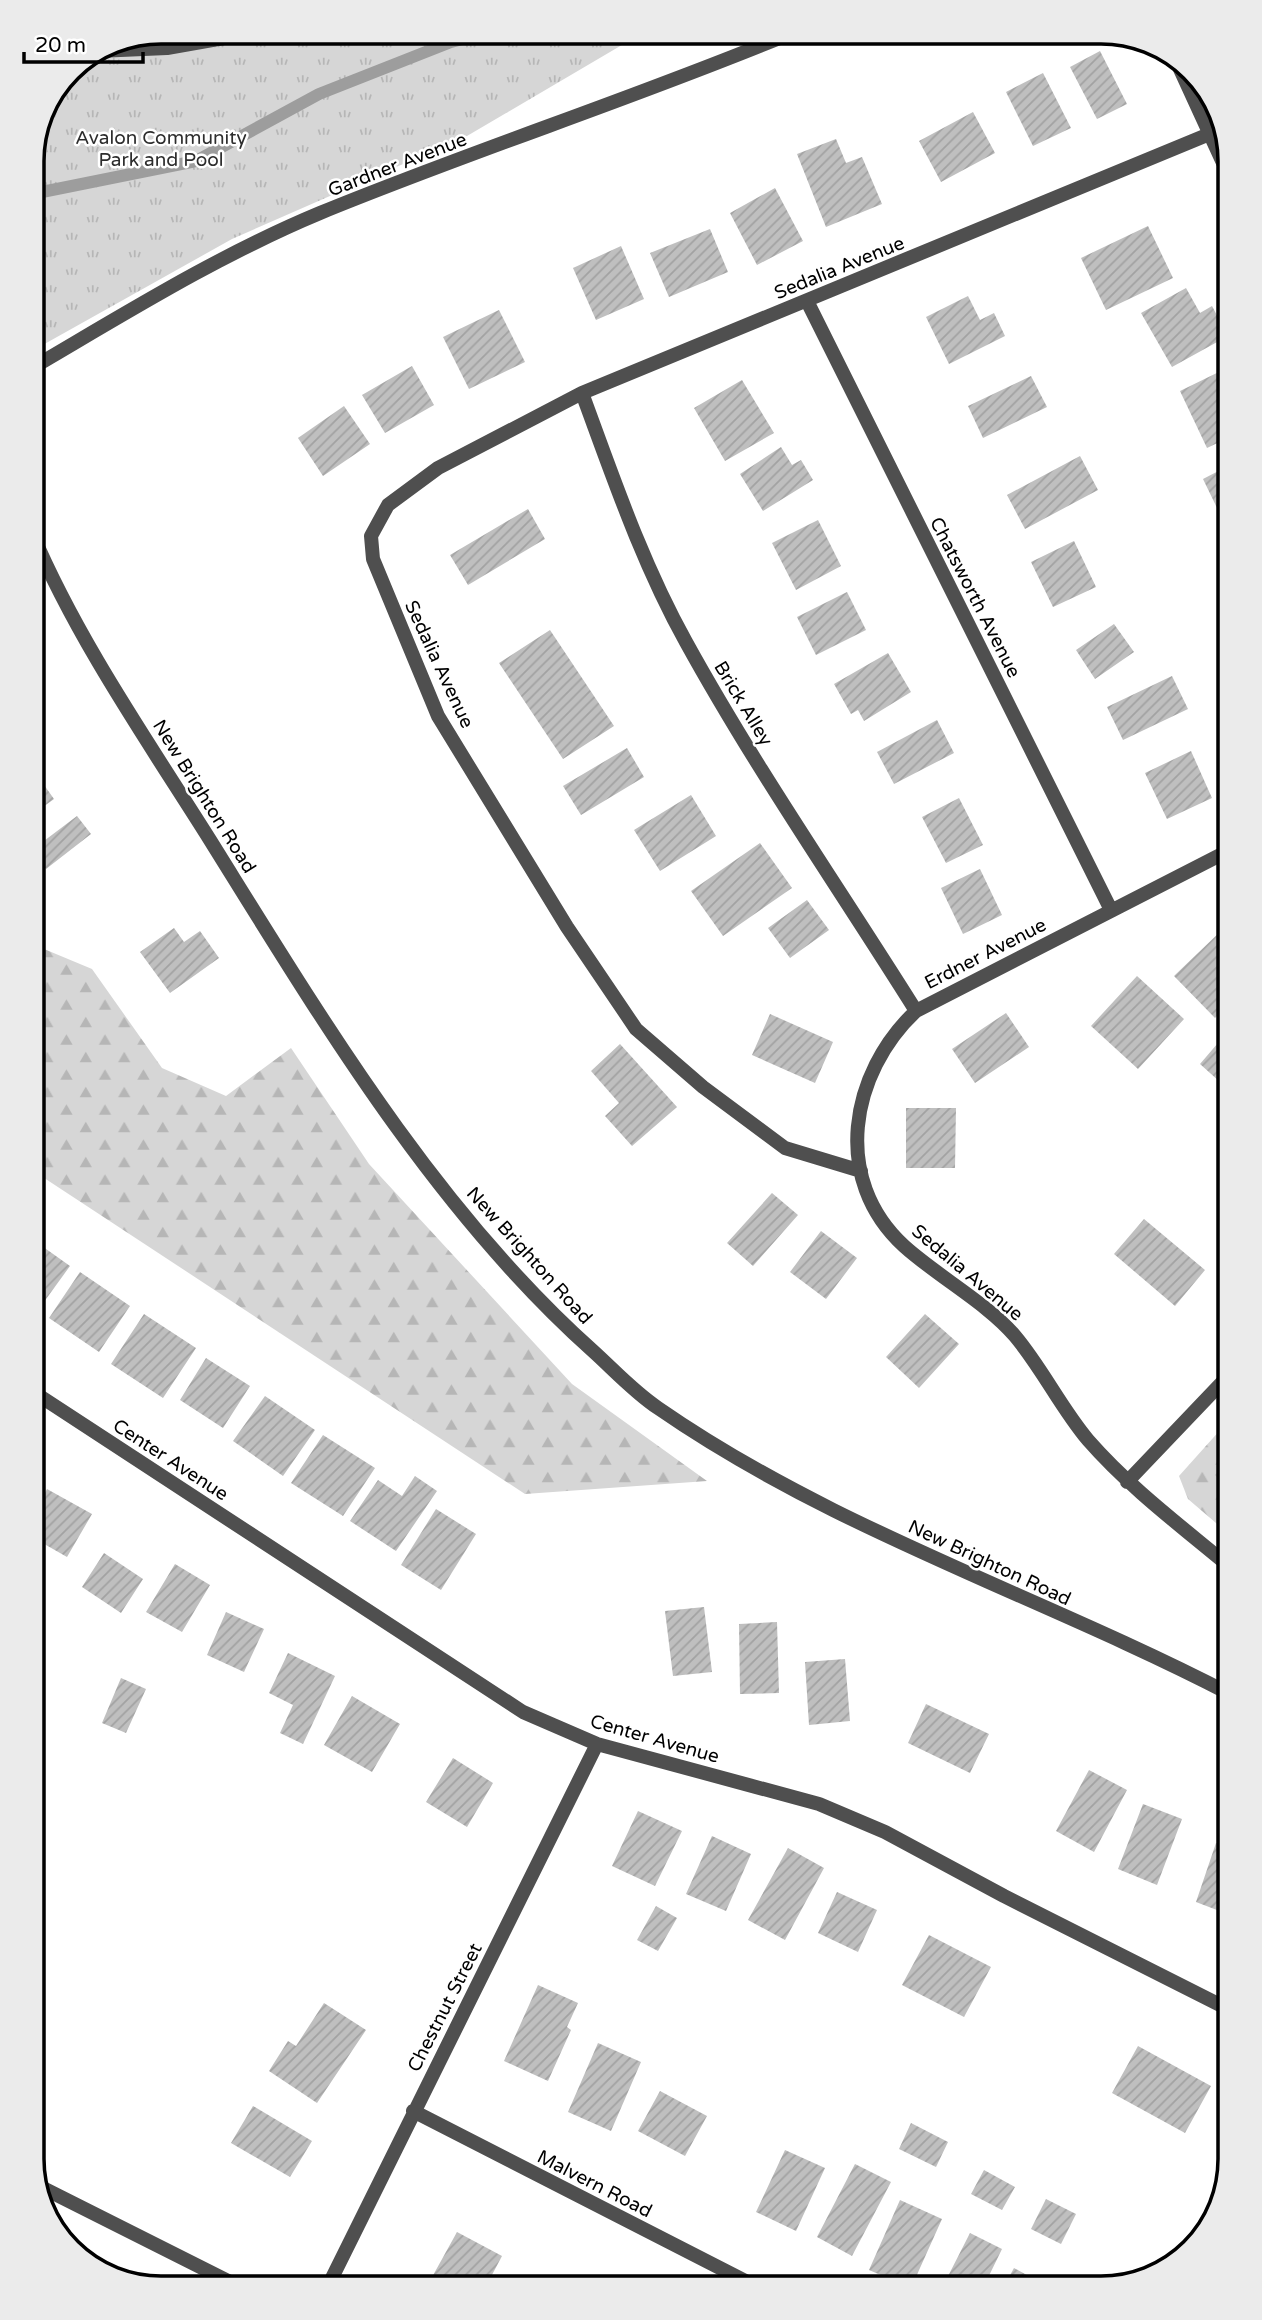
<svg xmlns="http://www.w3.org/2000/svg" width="1262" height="2320" font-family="'Varela Round',sans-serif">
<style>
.forest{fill:url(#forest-firs)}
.park{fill:url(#park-tufts)}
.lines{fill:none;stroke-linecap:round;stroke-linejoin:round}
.stream{stroke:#9d9d9d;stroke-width:12}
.building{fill:url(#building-hatch)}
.service{stroke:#4f4f4f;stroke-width:14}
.minor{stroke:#4f4f4f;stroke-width:14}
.tertiary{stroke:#4f4f4f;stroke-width:14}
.labels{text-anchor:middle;stroke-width:5;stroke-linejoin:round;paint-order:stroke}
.park-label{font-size:19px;fill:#2d2d2d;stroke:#fff}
.street-label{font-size:19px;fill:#000;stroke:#fff}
.rim{fill:none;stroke:#000;stroke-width:3.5}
</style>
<defs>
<pattern id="forest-firs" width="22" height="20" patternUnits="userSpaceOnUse" patternTransform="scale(1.75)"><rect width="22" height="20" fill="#d6d6d6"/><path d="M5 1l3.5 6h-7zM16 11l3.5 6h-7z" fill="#b6b6b6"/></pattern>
<pattern id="park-tufts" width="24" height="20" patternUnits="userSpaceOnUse" patternTransform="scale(1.75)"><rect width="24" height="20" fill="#d6d6d6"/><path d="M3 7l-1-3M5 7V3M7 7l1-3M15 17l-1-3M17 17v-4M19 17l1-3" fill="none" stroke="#b6b6b6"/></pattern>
<pattern id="building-hatch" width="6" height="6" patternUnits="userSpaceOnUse" patternTransform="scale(1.75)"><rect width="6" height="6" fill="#bfbfbf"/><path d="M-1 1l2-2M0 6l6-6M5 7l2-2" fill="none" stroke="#a2a2a2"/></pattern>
</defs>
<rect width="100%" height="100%" fill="#fff"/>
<path class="forest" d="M32,944L92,969L162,1068L226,1096L291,1048L369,1164L572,1384L707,1481L525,1494L32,1170Z
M1230,1419V1535L1188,1499L1179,1476Z"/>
<path class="park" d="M161,32H644L467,136L232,239L32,351V153L70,69L112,41Z"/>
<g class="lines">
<path class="stream" d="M32,194L196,161L319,94L451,42L489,32"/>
</g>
<path class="building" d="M1100,51L1127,104L1097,119L1070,67Z
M1043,73L1071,128L1033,146L1006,92Z
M973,112L995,153L941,182L919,141Z
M836,139L846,163L862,157L882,204L826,227L797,154Z
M775,188L803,241L757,265L730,213Z
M1148,226L1173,278L1106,310L1081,258Z
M710,229L728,272L669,297L650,253Z
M621,246L644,299L596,320L573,268Z
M1186,288L1200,313L1212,306L1228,336L1172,367L1141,313Z
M968,296L980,320L994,313L1005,336L949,364L926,317Z
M499,310L525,362L469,389L443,337Z
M412,366L434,405L385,433L362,395Z
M1227,368L1230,375V437L1207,448L1180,391Z
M1031,376L1047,407L983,438L968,406Z
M742,380L774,433L725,461L694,408Z
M344,406L370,444L323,476L298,438Z
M781,447L792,465L801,460L813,480L763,511L740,474Z
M1080,456L1098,490L1025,529L1007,495Z
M1230,465V506L1219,512L1203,479Z
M528,509L545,539L468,585L450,555Z
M818,520L841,566L796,590L772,543Z
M1074,541L1096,587L1053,607L1031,562Z
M847,592L866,630L816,655L797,617Z
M1114,624L1134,652L1095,679L1076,650Z
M550,630L614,726L563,759L499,663Z
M888,653L911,692L864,721L858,710L851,714L834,684Z
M1172,676L1188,709L1123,740L1107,707Z
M937,720L954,753L894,784L877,752Z
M627,748L644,777L581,815L563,786Z
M1191,751L1212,798L1167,819L1145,773Z
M32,768L54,799L32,815Z
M691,795L716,836L660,871L634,830Z
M959,798L983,845L946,863L922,817Z
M77,816L91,834L46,869L32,850Z
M760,843L792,888L723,936L691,891Z
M980,869L1002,915L963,934L941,888Z
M807,900L829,930L790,958L768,928Z
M174,928L184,942L200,931L219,958L170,993L140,952Z
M1223,929L1230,936V1003L1215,1018L1174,976Z
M1137,976L1184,1019L1138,1069L1091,1026Z
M1006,1013L1029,1047L975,1083L952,1049Z
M770,1014L833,1042L815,1083L752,1055Z
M1224,1036L1230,1041V1091L1200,1064Z
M620,1044L677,1107L632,1146L605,1116L619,1103L591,1071Z
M906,1108H956L955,1168H906Z
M772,1193L798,1215L753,1266L727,1243Z
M1144,1219L1205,1270L1175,1306L1114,1254Z
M821,1231L857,1258L826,1299L790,1272Z
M32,1239L70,1266L41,1306L32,1300Z
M80,1272L130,1306L99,1352L49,1318Z
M144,1314L196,1348L163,1398L111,1364Z
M925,1314L959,1344L919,1388L886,1357Z
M206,1358L250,1386L223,1428L180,1400Z
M265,1396L315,1430L283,1476L233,1441Z
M323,1435L375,1468L343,1516L291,1483Z
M1230,1459V1490L1215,1475Z
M415,1476L437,1491L396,1551L350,1521L378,1480L402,1496Z
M47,1489L92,1514L67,1557L32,1537V1518Z
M436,1509L476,1534L441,1590L401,1565Z
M104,1553L143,1579L121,1613L82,1587Z
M175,1564L210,1585L182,1632L146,1612Z
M704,1607L712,1672L673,1676L665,1611Z
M226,1612L264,1629L244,1672L207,1655Z
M777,1622L779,1693L740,1694L739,1624Z
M288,1653L335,1676L303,1744L280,1733L293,1705L269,1693Z
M845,1659L850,1721L809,1725L805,1662Z
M121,1678L146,1689L126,1733L102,1723Z
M352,1696L400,1724L372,1772L324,1745Z
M926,1704L989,1734L970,1773L908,1743Z
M453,1758L493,1783L467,1827L426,1802Z
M1089,1770L1127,1790L1094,1852L1056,1831Z
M1143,1804L1182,1819L1157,1885L1118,1869Z
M638,1811L682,1831L655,1886L612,1866Z
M712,1836L751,1854L726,1911L686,1894Z
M1216,1843L1230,1848V1915L1196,1902Z
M788,1848L824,1868L785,1940L748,1920Z
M837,1892L877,1910L858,1952L818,1933Z
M656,1906L677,1918L658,1951L637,1940Z
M929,1935L991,1967L964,2017L902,1985Z
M538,1985L578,2003L567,2027L571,2030L548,2081L504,2061Z
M324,2003L366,2030L317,2103L269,2071L288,2041L296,2046Z
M598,2043L641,2062L611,2131L568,2112Z
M1138,2046L1211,2086L1185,2133L1112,2093Z
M660,2091L707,2116L685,2156L638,2131Z
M253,2106L312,2141L290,2177L231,2143Z
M911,2123L948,2142L936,2167L899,2149Z
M785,2150L825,2168L796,2231L756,2212Z
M855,2164L891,2182L852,2256L817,2237Z
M984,2170L1015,2187L1002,2210L971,2194Z
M1046,2199L1076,2214L1061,2244L1031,2229Z
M900,2200L942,2219L911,2288L869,2270Z
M457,2232L502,2256L485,2288H426Z
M970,2233L1002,2249L983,2288H942Z
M1014,2268L1050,2288H1003Z"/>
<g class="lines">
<path class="service" d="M32,368C126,313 219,255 320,213C476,149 638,97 794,32
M37,2185L242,2288"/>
<path class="minor" d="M97,51L167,48L258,32
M1174,56L1230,178
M807,301L1111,910
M582,393C613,477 642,563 686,642C756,769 839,888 916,1011
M861,1171L785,1148L703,1087L636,1029L567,927L438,716L373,559L371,536L388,505L438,468L582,393L1224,128
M32,1391L523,1712L597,1744L819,1804L885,1832L1004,1896L1230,2010
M1127,1482L1230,1374
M1230,1567C1181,1526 1130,1488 1088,1440C1061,1408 1042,1368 1015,1336C987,1303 937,1276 904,1246C831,1179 850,1073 916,1011L1230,850
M413,2111L759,2288
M327,2288L597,1744"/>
<path class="tertiary" d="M32,533C78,641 147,740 210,840C321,1018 435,1210 593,1351C614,1370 634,1392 658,1408C834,1530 1041,1596 1230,1694"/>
</g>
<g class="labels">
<g class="park-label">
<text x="161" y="144">Avalon Community<tspan x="161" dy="22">Park and Pool</tspan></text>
</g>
<g class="street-label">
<text transform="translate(397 164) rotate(-21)" y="7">Gardner Avenue</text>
<text transform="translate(839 267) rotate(-22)" y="7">Sedalia Avenue</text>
<text transform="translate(976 597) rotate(63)" y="7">Chatsworth Avenue</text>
<text transform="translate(440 664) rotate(65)" y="7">Sedalia Avenue</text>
<text transform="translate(744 703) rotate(59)" y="7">Brick Alley</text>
<text transform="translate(205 796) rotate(58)" y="7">New Brighton Road</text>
<text transform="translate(985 953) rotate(-27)" y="7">Erdner Avenue</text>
<text transform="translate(530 1255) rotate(48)" y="7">New Brighton Road</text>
<text transform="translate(968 1272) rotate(40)" y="7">Sedalia Avenue</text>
<text transform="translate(171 1459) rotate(33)" y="7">Center Avenue</text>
<text transform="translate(990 1562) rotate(25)" y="7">New Brighton Road</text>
<text transform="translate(655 1738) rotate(16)" y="7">Center Avenue</text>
<text transform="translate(444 2007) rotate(-63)" y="7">Chestnut Street</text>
<text transform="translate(595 2183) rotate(27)" y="7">Malvern Road</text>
</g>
</g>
<path d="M0 0H1262V2320H0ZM161 44H1101A117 117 0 0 1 1218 161V2159A117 117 0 0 1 1101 2276H161A117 117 0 0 1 44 2159V161A117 117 0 0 1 161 44Z" fill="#ebebeb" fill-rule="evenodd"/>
<path class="rim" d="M161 44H1101A117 117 0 0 1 1218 161V2159A117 117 0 0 1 1101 2276H161A117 117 0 0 1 44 2159V161A117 117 0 0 1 161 44Z"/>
<path d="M24 52v10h119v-10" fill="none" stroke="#000000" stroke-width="3.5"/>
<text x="35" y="52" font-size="21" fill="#000000" stroke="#ffffff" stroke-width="5" paint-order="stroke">20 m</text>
</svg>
